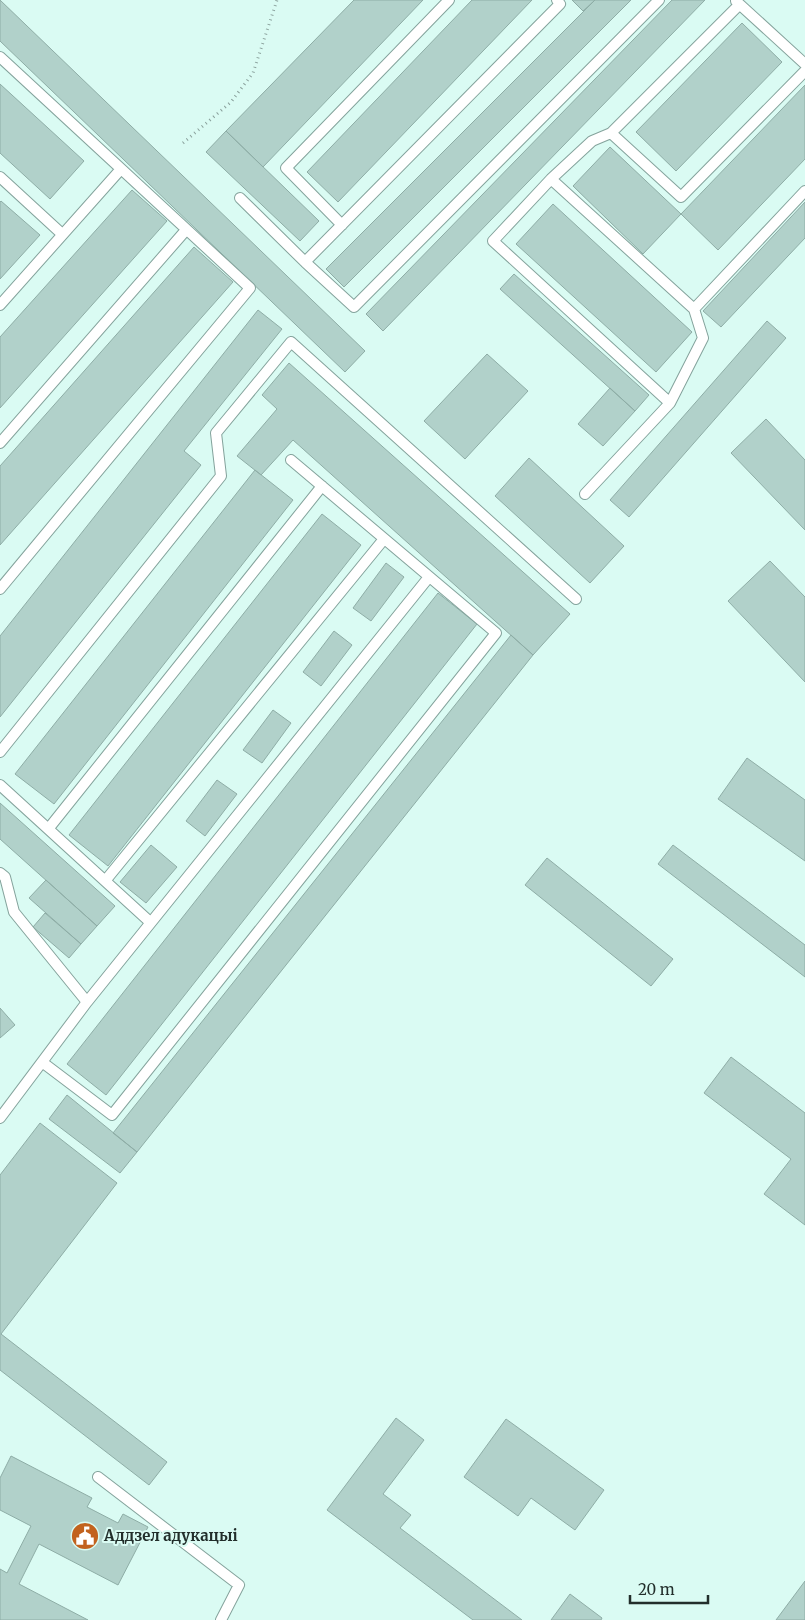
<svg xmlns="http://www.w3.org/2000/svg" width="805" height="1620" font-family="Merriweather,serif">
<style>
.building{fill:#b1d1ca;stroke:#8eada6}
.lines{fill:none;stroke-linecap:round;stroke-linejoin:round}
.service-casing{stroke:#84a39c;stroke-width:12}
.path{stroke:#8aa19c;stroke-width:3;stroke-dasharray:1 4;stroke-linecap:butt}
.service{stroke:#fff;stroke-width:10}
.labels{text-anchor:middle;stroke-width:4;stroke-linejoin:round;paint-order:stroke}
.poi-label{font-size:15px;font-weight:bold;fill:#222e2b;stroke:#dafbf3;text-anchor:start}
</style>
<rect width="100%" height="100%" fill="#dafbf3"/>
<path class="building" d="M0,0L365,351L345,372L0,41Z
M354,0H423L263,167L226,131Z
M472,0H532L338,202L307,172Z
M572,0H595L583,11Z
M595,0H631L344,287L326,269Z
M672,0H705L383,331L366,314Z
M742,23L782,62L676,171L636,132Z
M0,84L84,161L50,199L0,153Z
M805,85V159L718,250L681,214Z
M226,131L319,221L300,241L206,152Z
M610,147L681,214L643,254L573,186Z
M132,190L167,221L0,408V337Z
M1,201L40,235L0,279V202Z
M805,202V238L721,327L703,311Z
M553,204L692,332L656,372L516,244Z
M194,247L233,282L0,545V466Z
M514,274L649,395L635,411L500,289Z
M258,310L282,329L184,451L201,465L0,717V636Z
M767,321L786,338L629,517L610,500Z
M487,354L528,391L465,459L424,421Z
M289,363L570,614L533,655L293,440L261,475L237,456L277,409L262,395Z
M610,388L635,411L603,446L578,424Z
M766,419L805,460V530L731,453Z
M529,458L624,546L590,583L495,496Z
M255,470L293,500L54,804L15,774Z
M322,514L361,545L108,866L69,835Z
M770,561L805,597V682L728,601Z
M386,563L404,577L371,621L353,608Z
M438,593L477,624L106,1095L67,1064Z
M334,631L352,645L321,686L303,672Z
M511,635L533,655L137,1152L113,1133Z
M273,710L291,723L262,763L243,750Z
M747,758L805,800V861L718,799Z
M217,780L237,794L205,836L186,821Z
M0,803L115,906L97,926L0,839Z
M151,845L177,867L146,903L120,882Z
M673,845L805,945V977L658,864Z
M547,858L673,959L651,986L525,885Z
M46,880L97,926L81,944L29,898Z
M45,913L81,944L69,958L33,927Z
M0,1008L15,1025L0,1038Z
M731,1057L805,1113V1225L764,1194L791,1159L704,1093Z
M67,1095L137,1152L120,1173L49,1119Z
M40,1123L117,1183L1,1334L167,1462L149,1485L0,1370V1175Z
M396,1418L424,1440L383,1494L411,1515L400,1528L522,1620H473L327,1510Z
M506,1419L604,1490L575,1530L531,1498L518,1516L464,1477Z
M11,1456L92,1498L87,1507L118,1523L123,1514L148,1527L118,1585L39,1544L19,1584L88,1620H0V1569L7,1573L31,1526L0,1510V1478Z
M805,1581V1620H776Z
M570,1594L602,1618L601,1620H551Z"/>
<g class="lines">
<defs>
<path id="service" d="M736,1L805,64
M0,57L250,288L0,589
M611,133L681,197L805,71
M0,177L62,234
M551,179L694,309L703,338L670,403L585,494
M240,198L305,262L354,307L659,0
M342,225L286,168L449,0
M305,262L560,4L557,0
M0,305L121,169
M694,309L805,191
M670,403L493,241L551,179L592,141L611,133L739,5
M0,443L186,230
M0,752L221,476L216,433L291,342L576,599
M0,785L150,922
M49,828L322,486
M0,873L5,877L14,912L87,1002L0,1118
M105,881L384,539
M87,1002L429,577
M42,1062L112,1115L496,633L291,460
M98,1477L239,1585L221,1620"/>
</defs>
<use href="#service" class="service-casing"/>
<path class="path" d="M183,143L231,102L253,73L277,0"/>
<use href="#service" class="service"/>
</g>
<defs>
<symbol id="civic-disc" viewBox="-11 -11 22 22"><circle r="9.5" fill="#c2621e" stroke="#dafbf3"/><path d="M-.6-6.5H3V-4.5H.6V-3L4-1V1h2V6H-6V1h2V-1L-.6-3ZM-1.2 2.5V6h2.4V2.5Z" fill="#fff"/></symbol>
</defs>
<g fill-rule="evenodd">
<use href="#civic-disc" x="69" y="1520" width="32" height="32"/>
</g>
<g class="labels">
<g class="poi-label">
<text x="104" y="1541">Аддзел адукацыі</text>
</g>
</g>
<path d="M630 1595v8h78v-8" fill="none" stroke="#222e2b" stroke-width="2.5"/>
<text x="638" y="1595" font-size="15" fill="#222e2b" stroke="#dafbf3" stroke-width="4" paint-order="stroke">20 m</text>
</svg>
